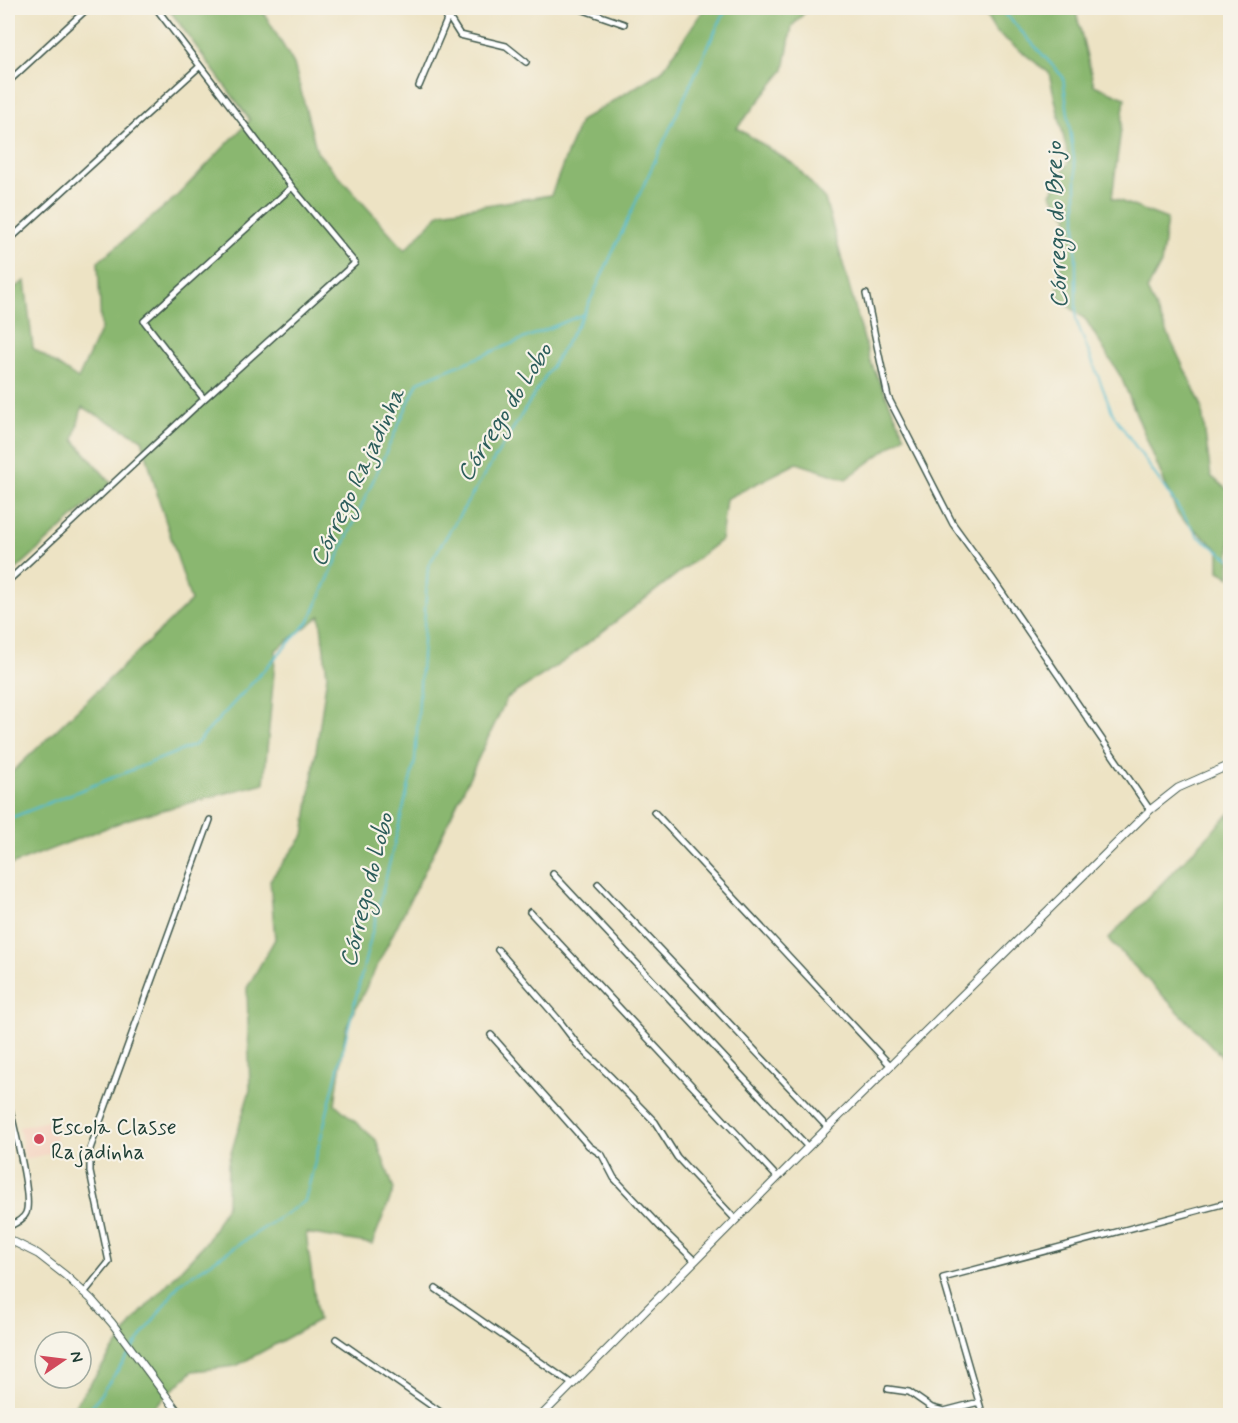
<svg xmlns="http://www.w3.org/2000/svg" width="1238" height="1423" font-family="Mynerve,sans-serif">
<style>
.built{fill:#f4d3c0}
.forest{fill:#8ab76f;stroke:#547a52;stroke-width:1.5}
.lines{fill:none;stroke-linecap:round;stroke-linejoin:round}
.stream{stroke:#53bcd0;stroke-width:2}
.minor-casing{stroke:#3e564a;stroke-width:8}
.tertiary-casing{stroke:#3e564a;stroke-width:9}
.minor{stroke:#fff;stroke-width:5}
.tertiary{stroke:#fff;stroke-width:7}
.poi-dot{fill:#d1495b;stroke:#f7f3e8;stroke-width:2}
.labels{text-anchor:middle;stroke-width:4.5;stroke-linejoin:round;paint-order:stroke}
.poi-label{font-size:22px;fill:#1f3d34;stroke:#f7f3e8;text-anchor:start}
.water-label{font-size:24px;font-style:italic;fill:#2c5d5b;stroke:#f7f3e8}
</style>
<rect width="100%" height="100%" fill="#f7f3e8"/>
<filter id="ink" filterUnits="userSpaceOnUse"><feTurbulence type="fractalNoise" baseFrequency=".0167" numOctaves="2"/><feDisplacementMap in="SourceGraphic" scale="12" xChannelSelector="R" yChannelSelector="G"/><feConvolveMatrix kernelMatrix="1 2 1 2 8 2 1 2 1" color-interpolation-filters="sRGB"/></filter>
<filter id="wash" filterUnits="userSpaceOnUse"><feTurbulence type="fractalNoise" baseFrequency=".008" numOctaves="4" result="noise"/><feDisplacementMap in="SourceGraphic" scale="24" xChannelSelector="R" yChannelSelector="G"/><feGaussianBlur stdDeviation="1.35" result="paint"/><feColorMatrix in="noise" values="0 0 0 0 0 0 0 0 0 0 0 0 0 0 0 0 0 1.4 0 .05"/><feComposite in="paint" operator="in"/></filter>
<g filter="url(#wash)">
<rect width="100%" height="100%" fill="#ede3c4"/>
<path class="built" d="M53,1120L58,1152L25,1159L19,1127Z"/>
<path class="forest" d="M168,8H261L294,64L317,152L405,250L441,212L551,195L580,121L662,71L702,12L709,8H809L792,26L784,70L737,128L795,165L825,199L870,361L905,436L846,479L797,463L726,499L721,540L566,660L507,698L432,856L346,1028L335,1104L376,1140L394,1189L372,1244L306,1233L318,1321L236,1366L193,1371L145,1415H70L76,1404L135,1319L208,1240L227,1204L228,1163L250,1090L247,988L275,939L270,880L304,835L327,675L320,616L276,650L264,783L129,819L8,866V776L191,601L159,500L142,439L82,407L74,440L111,483L8,577V292L25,281L33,348L78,379L101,329L98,262L176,197L250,120Z
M981,8H1075L1094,85L1125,98L1112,198L1167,219L1161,264L1147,290L1201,404L1211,476L1230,492V577L1219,571V550L1178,515L1121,377L1086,320L1057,297L1068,216L1051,194L1069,161L1049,73L995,31Z
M1230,813V1065L1108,939Z"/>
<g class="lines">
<path class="stream" d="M1000,8L1063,77L1076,174V320L1113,414L1198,536L1230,559
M8,819L195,745L309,621L418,382L584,314L717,27L727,8
M85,1416L180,1283L305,1201L415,761L428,566L584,314"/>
</g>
</g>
<g filter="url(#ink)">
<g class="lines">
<defs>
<path id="minor" d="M578,8L624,24
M448,16L460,35L506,46L526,62
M8,82L88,8
M419,86L452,8
M8,241L200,66
M866,294L888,397L953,524L992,578L1150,810
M204,399L144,321L292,187
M8,581L204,399L355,263L292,187L156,8
M654,812L891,1066
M553,874L808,1147
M598,884L828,1128
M530,912L778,1178
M498,950L558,1019L577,1044L610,1076L655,1122L677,1157L736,1220
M491,1035L589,1146L602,1155L614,1178L663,1230L695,1261
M8,1100C12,1121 33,1196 26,1213C23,1220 14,1224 8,1227
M436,1289L572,1384
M84,1293L109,1262L90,1172V1149L210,820
M336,1339L446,1416
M888,1389L909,1392L932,1408L944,1411L979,1402
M983,1416L943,1278L1230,1202"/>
<path id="tertiary" d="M8,1239L38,1254L65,1275L91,1299L112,1323L181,1416
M541,1416L808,1147L1150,810L1178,788L1230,765"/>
</defs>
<use href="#minor" class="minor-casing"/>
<use href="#tertiary" class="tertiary-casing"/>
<use href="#minor" class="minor"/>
<use href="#tertiary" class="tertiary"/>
</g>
</g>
<circle class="poi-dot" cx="39" cy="1139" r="6"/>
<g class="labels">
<g class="poi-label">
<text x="51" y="1134">Escola Classe<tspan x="51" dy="25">Rajadinha</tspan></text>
</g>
<g class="water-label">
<text transform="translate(1056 225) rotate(-92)" y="8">Córrego do Brejo</text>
<text transform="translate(504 412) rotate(-58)" y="8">Córrego do Lobo</text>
<text transform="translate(357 477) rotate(-65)" y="8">Córrego Rajadinha</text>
<text transform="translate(366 890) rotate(-76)" y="8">Córrego do Lobo</text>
</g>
</g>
<rect width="1238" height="1423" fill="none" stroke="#f7f3e8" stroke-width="30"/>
<g transform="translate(63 1360) rotate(76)"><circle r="28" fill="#f7f3e8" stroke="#a1aaa0" stroke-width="1.5"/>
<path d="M0-4.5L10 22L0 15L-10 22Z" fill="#d1495b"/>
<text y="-9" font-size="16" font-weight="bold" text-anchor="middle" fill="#1f3d34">N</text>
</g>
</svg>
